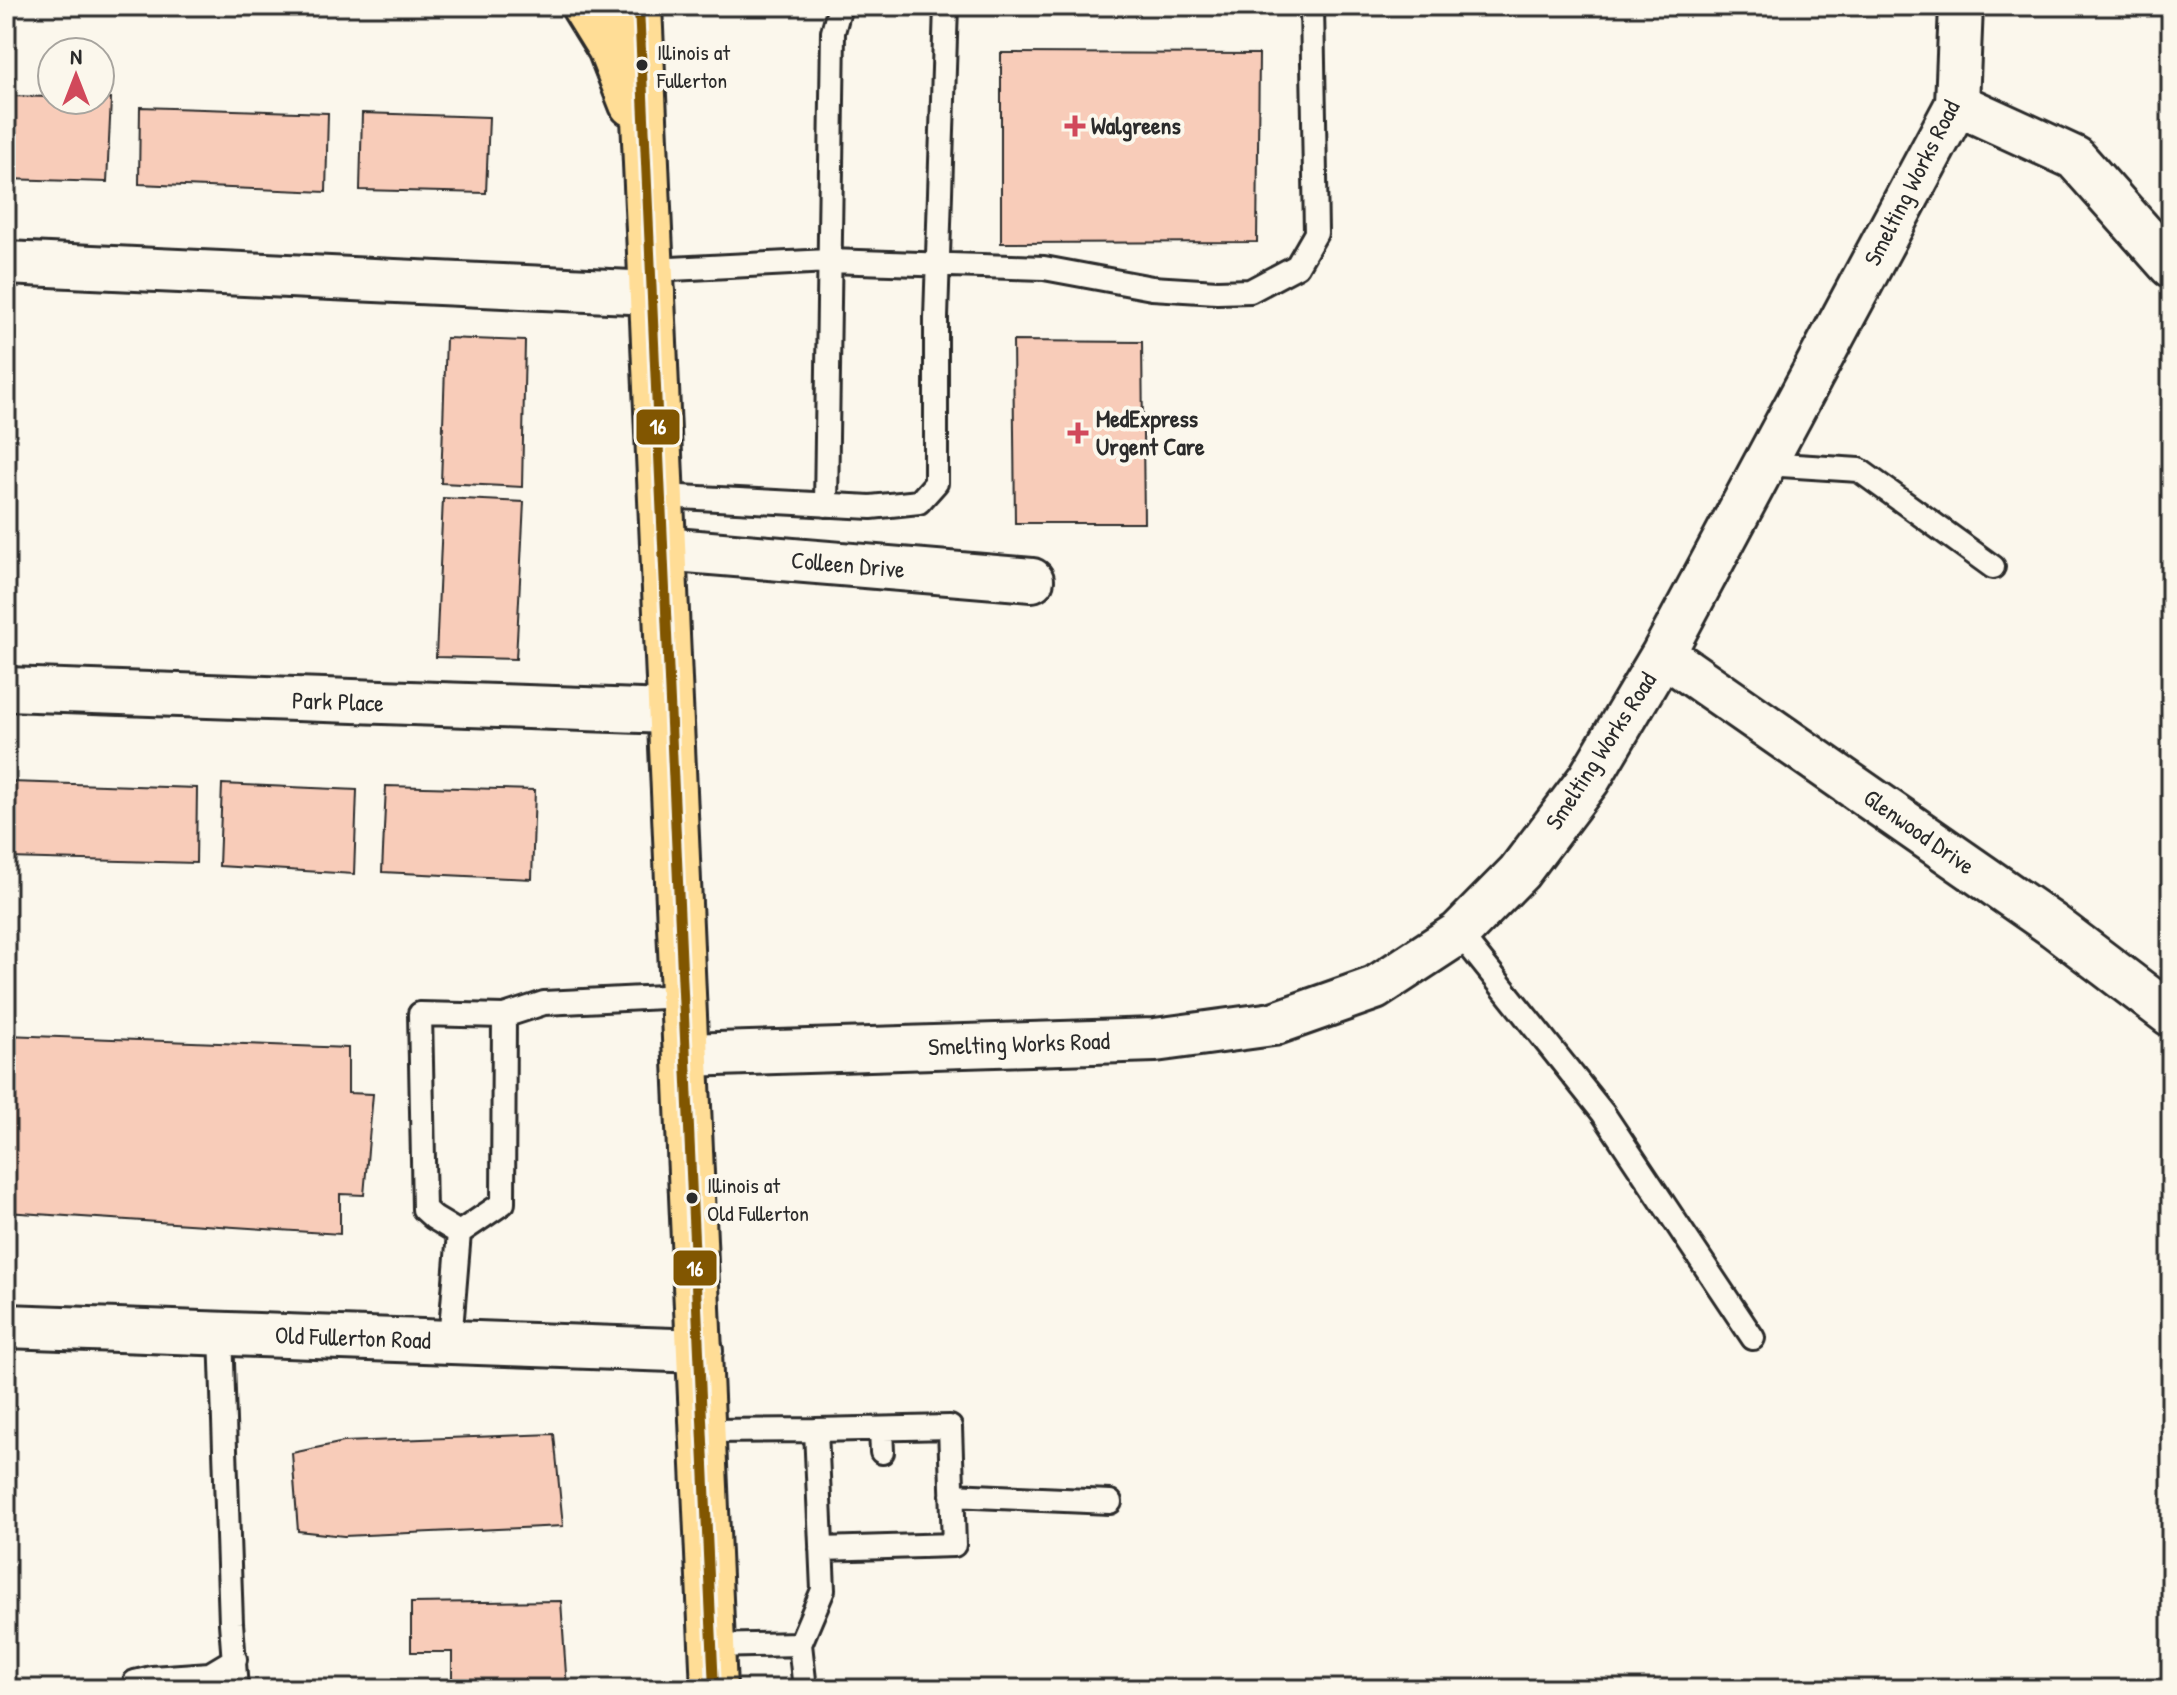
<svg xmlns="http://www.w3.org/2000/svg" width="2177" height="1695" font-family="'Patrick Hand',sans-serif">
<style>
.building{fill:#f8ccb9;stroke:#2b2b2b;stroke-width:2}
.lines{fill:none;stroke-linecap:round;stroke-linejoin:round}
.lane-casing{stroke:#2b2b2b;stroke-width:28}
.street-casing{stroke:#2b2b2b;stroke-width:48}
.primary-casing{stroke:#2b2b2b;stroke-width:50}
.lane{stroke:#fbf7ec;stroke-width:22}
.street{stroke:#fbf7ec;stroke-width:42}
.primary{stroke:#ffdd96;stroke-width:44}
.bus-1-casing{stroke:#fbf7ec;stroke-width:16}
.bus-1{stroke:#815601;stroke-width:10}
.bus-dot{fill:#2b2b2b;stroke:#fbf7ec;stroke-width:3}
.poi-dot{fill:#d1495b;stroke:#fbf7ec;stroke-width:3}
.labels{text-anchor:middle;stroke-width:8;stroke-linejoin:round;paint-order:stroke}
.bus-label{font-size:22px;fill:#2b2b2b;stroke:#fbf7ec;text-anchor:start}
.poi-label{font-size:24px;font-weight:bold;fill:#2b2b2b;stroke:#fbf7ec;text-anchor:start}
.street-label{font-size:24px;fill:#2b2b2b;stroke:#fbf7ec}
.line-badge{stroke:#fbf7ec;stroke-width:3}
.badge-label{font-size:22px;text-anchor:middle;font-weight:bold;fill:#fff}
</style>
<rect width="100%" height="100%" fill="#fbf7ec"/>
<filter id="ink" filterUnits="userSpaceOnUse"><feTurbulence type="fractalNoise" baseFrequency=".0125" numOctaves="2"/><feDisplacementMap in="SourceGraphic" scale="16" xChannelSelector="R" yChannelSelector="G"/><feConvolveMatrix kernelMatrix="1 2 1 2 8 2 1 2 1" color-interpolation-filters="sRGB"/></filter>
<g filter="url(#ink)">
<path class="building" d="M1001,53L1259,54L1257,242L1001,243Z
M6,96L52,97V100L111,99L107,182L6,179Z
M140,107L328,113L326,192L139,184Z
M362,113L489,117L486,193L360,190Z
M446,338L525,341L522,487L441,483Z
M1013,341L1142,342L1144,523H1015Z
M443,498L524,502L516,659L436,657Z
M10,782L197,788L196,863L8,858Z
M222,784L357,790L354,874L219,866Z
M386,786L535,790L532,879L382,872Z
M6,1035L348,1048V1093L373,1094L364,1195L340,1194V1234L6,1212Z
M554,1434L563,1526L344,1536L298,1531L292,1453L344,1442Z
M561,1601L567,1689H452V1652H411V1603Z"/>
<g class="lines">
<defs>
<path id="lane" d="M652,270L829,261L1044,268L1152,288L1217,292L1250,291L1297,266L1316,233L1312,6
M1765,464L1859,470L1993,567
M661,496L871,507L919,502L936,483V318L946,6
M826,505L833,32L840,6
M1459,933L1603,1113L1753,1338
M459,1233L434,1218L424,1209L420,1014L504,1016
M221,1334L231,1623L236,1689
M450,1341L459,1233L503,1203L504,1016L544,1003L683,996
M881,1429L882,1452
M816,1430L950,1427L954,1545L821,1549
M704,1431L816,1430L823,1590L800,1644L712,1646
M952,1495L1110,1502
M800,1644L805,1689
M134,1689L135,1682L152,1678L210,1674L235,1659"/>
<path id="street" d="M1957,104L2075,158L2171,266
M6,263L653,293
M663,549L1032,580
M1663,654L2054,926L2171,1015
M6,689L669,712
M686,1055L1155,1040L1273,1024L1375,988L1459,933L1519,872L1589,779L1663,654L1957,104L1961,6
M6,1326L701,1351"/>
<path id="primary" d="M584,6L610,48L632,104
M639,6L714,1689"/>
</defs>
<use href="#lane" class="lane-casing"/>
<use href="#street" class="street-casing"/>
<use href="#primary" class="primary-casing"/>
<use href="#lane" class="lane"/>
<use href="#street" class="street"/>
<use href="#primary" class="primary"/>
<defs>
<path id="bus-1" d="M639,6L714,1689"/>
</defs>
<use href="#bus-1" class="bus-1-casing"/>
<use href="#bus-1" class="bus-1"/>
</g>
</g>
<g class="bus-dot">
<circle cx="642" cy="65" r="7"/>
<circle cx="692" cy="1198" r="7"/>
</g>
<g class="poi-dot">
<path d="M1071 114h8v8h8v8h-8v8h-8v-8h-8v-8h8z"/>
<path d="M1074 421h8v8h8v8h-8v8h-8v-8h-8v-8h8z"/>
</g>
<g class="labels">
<g class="bus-label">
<text x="657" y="60">Illinois at<tspan x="657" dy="28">Fullerton</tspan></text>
<text x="707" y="1193">Illinois at<tspan x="707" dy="28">Old Fullerton</tspan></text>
</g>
<g class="poi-label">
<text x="1091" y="134">Walgreens</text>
<text x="1096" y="427">MedExpress<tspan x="1096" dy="28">Urgent Care</tspan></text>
</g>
<g class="street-label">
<text transform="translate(1912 183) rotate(-63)" y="8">Smelting Works Road</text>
<text transform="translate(848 565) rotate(5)" y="8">Colleen Drive</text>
<text transform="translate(338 702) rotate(2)" y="8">Park Place</text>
<text transform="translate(1601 751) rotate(-57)" y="8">Smelting Works Road</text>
<text transform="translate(1919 832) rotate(35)" y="8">Glenwood Drive</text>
<text transform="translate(1019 1044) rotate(-2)" y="8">Smelting Works Road</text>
<text transform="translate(353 1338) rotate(2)" y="8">Old Fullerton Road</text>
</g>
</g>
<g class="line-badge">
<rect x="635" y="408" width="46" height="38" rx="8" fill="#815601"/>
<rect x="672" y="1249" width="46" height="38" rx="8" fill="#815601"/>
</g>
<g class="badge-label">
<text x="658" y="434">16</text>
<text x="695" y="1276">16</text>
</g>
<rect width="2177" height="1695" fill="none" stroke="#fbf7ec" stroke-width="32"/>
<rect x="16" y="16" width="2145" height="1663" fill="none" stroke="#2b2b2b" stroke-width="3" filter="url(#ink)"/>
<g transform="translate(76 76)"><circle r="38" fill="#fbf7ec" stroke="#a8a59f" stroke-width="2"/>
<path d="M0-6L14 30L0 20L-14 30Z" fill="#d1495b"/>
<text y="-12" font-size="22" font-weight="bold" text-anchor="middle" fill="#2b2b2b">N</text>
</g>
</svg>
